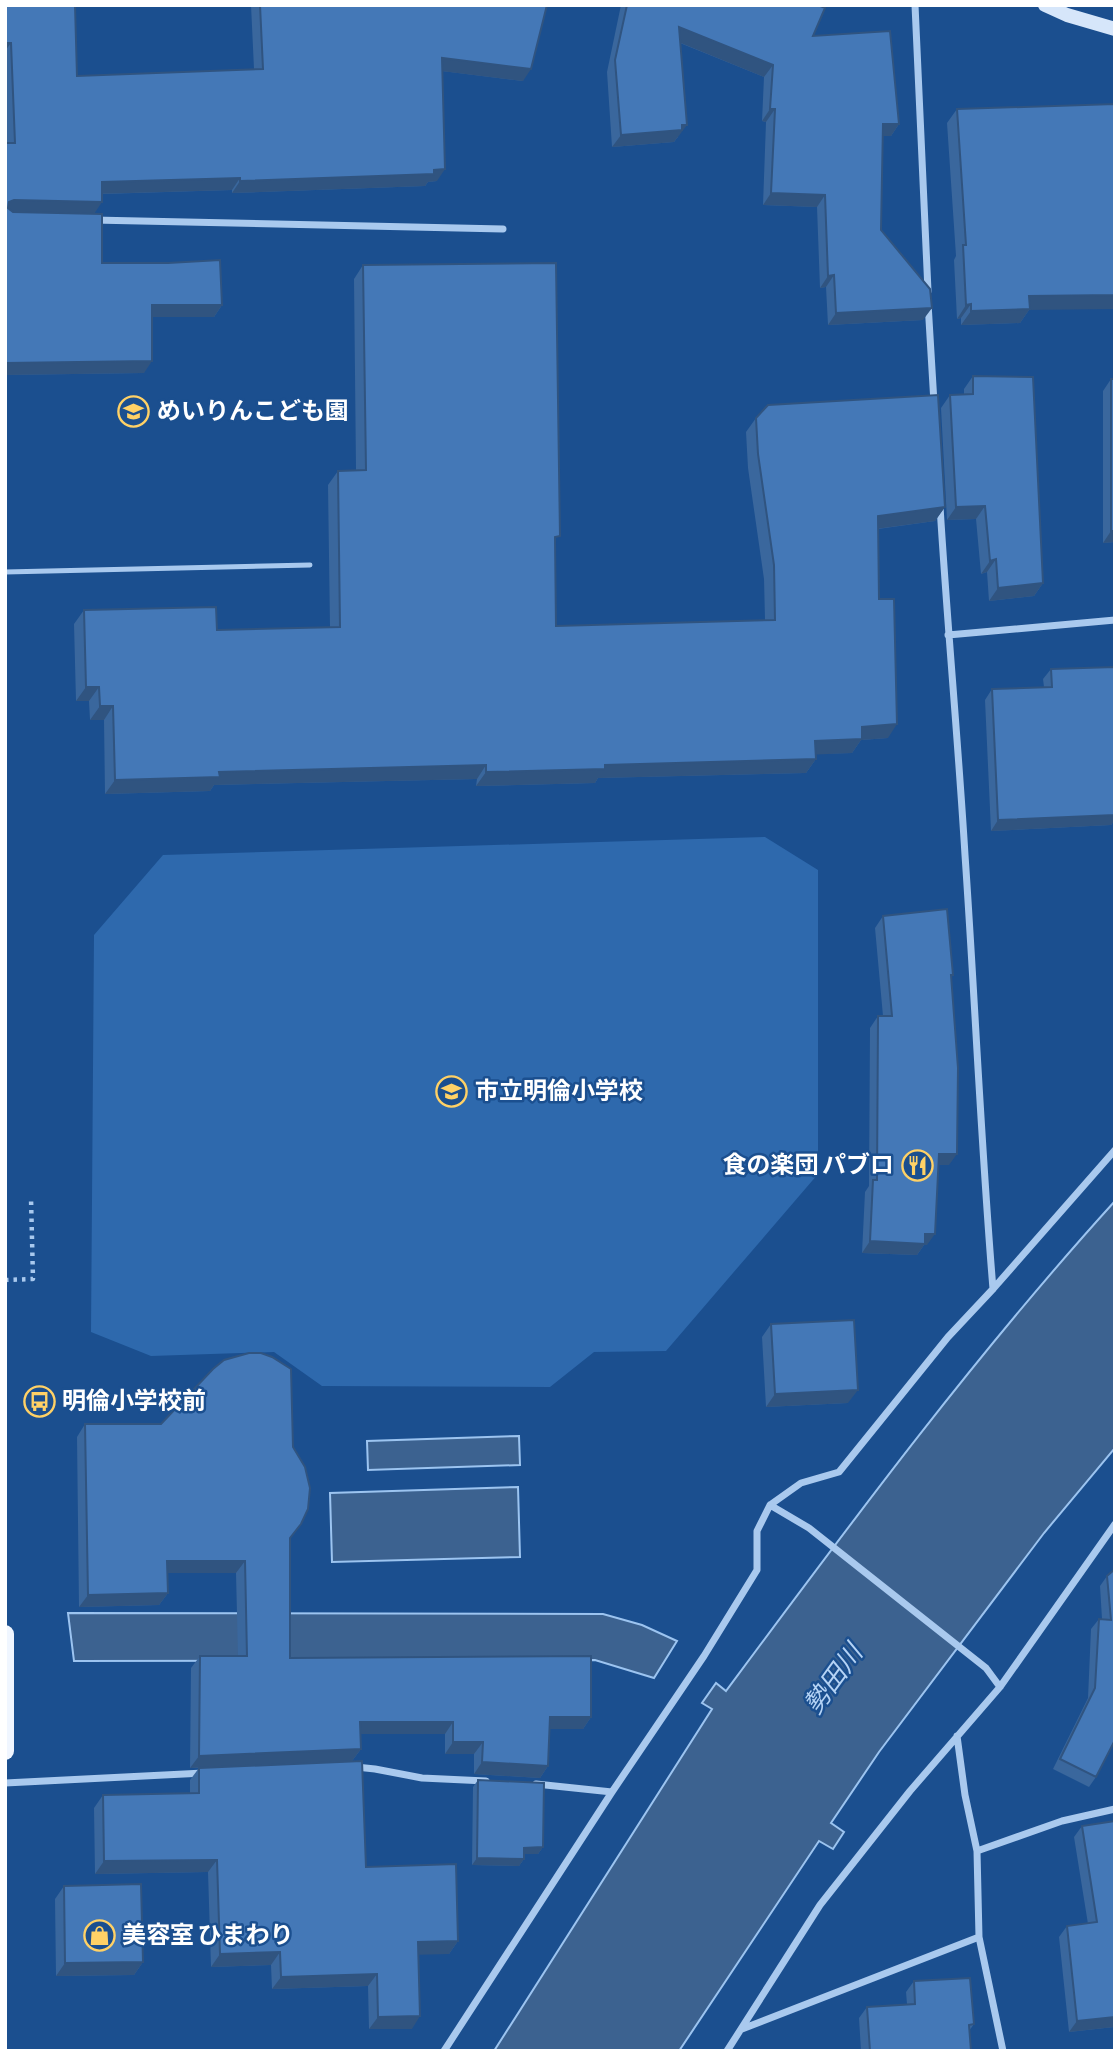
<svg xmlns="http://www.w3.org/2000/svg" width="1120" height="2056" font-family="'Alegreya Sans','Noto Sans JP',sans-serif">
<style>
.green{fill:#2e69ad}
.water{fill:#3c6290;stroke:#9cc4f0;stroke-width:2}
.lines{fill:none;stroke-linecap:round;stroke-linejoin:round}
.path{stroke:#a9c9ee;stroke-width:4.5;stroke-dasharray:3.5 5;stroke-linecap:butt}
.lane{stroke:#a9c9ee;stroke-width:5}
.street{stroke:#a9c9ee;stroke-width:7}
.secondary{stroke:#d6e6fa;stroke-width:14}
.primary{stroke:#f0f6ff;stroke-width:18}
.wall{fill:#3a679d}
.shaded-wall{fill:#305480}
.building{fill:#4478b7;stroke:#305480;stroke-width:2}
.labels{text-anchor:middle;stroke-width:5;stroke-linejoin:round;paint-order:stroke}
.poi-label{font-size:24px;font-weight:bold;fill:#fff;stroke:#1b4f8f;text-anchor:start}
.water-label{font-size:26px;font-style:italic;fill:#b5d3f5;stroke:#1b4f8f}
</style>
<rect width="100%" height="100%" fill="#1b4f8f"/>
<path class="green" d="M765,837L818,870V1174L666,1351L594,1352L550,1387L322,1386L274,1352L151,1356L91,1332L94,935L163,855Z"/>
<path class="water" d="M1115,1201V1448L1044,1533L879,1752L831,1823L844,1832L833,1849L819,1841L679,2051H494L712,1709L702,1703L716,1683L726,1691C850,1524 975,1355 1115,1201Z
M519,1436L520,1465L368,1470L367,1441Z
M518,1487L520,1557L332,1562L330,1493Z
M68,1613L603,1614L642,1625L677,1641L654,1678L595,1660L74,1661Z"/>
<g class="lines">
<path class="path" d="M5,1280L33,1279L31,1198"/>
<path class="lane" d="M5,572L310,565"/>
<path class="street" d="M915,5L928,291
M93,220L503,229
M928,303L934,403
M940,506C947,622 958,739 965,855C975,1000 981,1145 993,1289
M948,635L1115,620
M770,1505L809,1528L986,1668L1000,1687
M957,1736L965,1795L977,1851L979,1937L1003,2051
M356,1767L375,1769L422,1778L486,1781
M5,1783L204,1773
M536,1784L612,1792
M977,1851L1062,1821L1115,1809
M742,2029L979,1937
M444,2051L612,1792L704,1656L757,1570V1531L770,1505L801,1483L839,1472L948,1337L993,1289L1115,1150
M727,2051L820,1905L910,1791L1000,1687L1115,1524"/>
<path class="secondary" d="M1045,5L1067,15L1115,29"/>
<path class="primary" d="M5,1634V1751"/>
</g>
<path class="wall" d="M5,5L77,76L254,69L251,5H547L523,81L442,71L437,181L428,182L425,186L232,193V190L102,194L94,214L102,263L222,305L214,317H152L144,373L5,375Z
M621,5H818L813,36L899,124L891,136H882L881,230L923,320L828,325L826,287L820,288L817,207L763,205L766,122L762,121L764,77L680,43L678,137L677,138L674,142L612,147L607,72Z
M957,109L1029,310L1020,323L961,325V318L957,319L954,260L956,256L947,123Z
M363,265L555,543L556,626L765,620L764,579L748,468L746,432L756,418L945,507L935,521L878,529L879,599L888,738L861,740L852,753L816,754V759L806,773L598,778L595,783L476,786L477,779L214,785L210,791L105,794L104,720H90L89,701H76L74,624L84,610L217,630L330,627L328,485L338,471L356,470L354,279Z
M973,376L1043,583L1034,596L989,601L987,572L981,574L976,519L947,520L941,408L950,395H964V389Z
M1111,379H1115V542L1103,543V391Z
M1115,667V820L1111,825L991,831L985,700L992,689L1044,687L1043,679L1051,669Z
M883,916L953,975L951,978L949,1165H939L927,1245H924L917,1255L862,1253L865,1192L869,1186L870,1028L878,1016H883L875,928Z
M771,1324L848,1403L766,1407L762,1337Z
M85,1424L290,1539V1658L591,1717L583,1729H549L548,1766L540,1778L474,1774V1754H445V1734H360L361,1749L352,1761L366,1867L458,1941L449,1954H418L412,2029H369L368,1986L272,1989L271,1965L211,1967L208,1872L95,1874L94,1808L103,1795L190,1793V1780L199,1768H190L191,1668L200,1656H238L236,1573H167L168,1593L159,1605L79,1607L77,1437Z
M1115,1569L1096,1777L1089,1787L1053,1769L1088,1698L1091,1629L1099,1619H1102L1100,1586L1107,1576Z
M478,1780L543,1847L538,1854H524V1859L519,1866L472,1865L473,1787Z
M1115,1821V2041L1114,2027L1069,2032L1059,1937L1067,1926L1088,1924L1074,1837L1082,1826Z
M64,1886L143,1962L134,1975L56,1976L55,1899Z
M914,1981L974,2024L969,2031L971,2051H861L859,2018L867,2007L907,2004L906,1992Z"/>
<path class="shaded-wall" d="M679,27L773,65L764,77L671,39Z
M5,43H11L5,51Z
M442,58L531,69L523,81L433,70Z
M770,109H775L766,122L762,121Z
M883,124H899L891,136H874Z
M687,125L678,137L677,138L674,142L612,147L621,135Z
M445,169L437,181L428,182L425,186L232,193L240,181Z
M240,178L232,190L94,194L102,182Z
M771,193L825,195L817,207L763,205Z
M14,200L102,202L94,214L5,212L9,202Z
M834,275L826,287L820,288L828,276Z
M1115,295V309L1029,310L1020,323L961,325L971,311L1029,296Z
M971,304L961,318L957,319L966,305Z
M152,305H222L214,317H143Z
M932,308L923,320L828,325L836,313Z
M152,361L144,373L5,375V363Z
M985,506L976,519L947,520L956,507Z
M945,507L935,521L868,530L878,516Z
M1111,531H1115V542L1103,543Z
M996,559L987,572L981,574L990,561Z
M1043,583L1034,596L989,601L998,588Z
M86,687H99L89,701H76Z
M100,706H113L104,720H90Z
M897,724L888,738L861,740L852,753L805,755L815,741L862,727Z
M816,759L806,773L598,778L595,783L476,786L486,772L605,765Z
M486,765L477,779L214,785L210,791L105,794L115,780L219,772Z
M1115,815V820L1111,825L991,831L998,820Z
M939,1154H957L949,1165H931Z
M925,1234H935L927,1245H924L917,1255L862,1253L870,1241Z
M858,1390L848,1403L766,1407L775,1394Z
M167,1561H245L236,1573H159Z
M168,1593L159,1605L79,1607L88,1595Z
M550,1717H591L583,1729H541Z
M360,1722H453L445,1734H351Z
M453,1742H483L474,1754H445Z
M361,1749L352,1761L190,1768L199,1756Z
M482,1762L548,1766L540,1778L474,1774Z
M543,1847L538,1854H519L524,1848Z
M477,1858L524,1859L519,1866L472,1865Z
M217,1860L208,1872L95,1874L104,1861Z
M458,1941L449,1954L409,1955L418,1942Z
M280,1952L271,1965L211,1967L220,1954Z
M143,1962L134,1975L56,1976L65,1963Z
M377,1974L368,1986L272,1989L281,1977Z
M420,2016L412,2029H369L378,2017Z
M1115,2017V2026L1114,2027L1069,2032L1077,2021Z"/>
<path class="building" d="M5,5H75L77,76L263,69L260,5H547L531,69L442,58L445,169L434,170V174L240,181V178L102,182V202L14,200L9,202L8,208L13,212L102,214V263H168L220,260L222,305H152V361L5,363V143H15L11,43H5Z
M627,5H818L825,8L813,36L890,31L899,124H883L881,230L930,289L932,308L836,313L834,275L828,276L825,195L771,193L775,109H770L773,65L679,27L687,125H682V130L621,135L615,60Z
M1115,104V295L1029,296L1030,309L971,311V304L966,305L963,245H966L957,109Z
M556,263L560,536L555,537L556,626L775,620L774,565L758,454L756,418L768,405L938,395L945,507L878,516L879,599H894L897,724L862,727V739L815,741L816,759L605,765V769L486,772V765L219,772L220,777L115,780L113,706H100L99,687H86L84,610L216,607L217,630L340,627L338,471L366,470L363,265Z
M973,376L1033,377L1043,583L998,588L996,559L990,561L985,506L956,507L950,395L973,394Z
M1111,379H1115V531H1111Z
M1115,667V815L998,820L992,689L1052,687L1051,669Z
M947,909L953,975H951L958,1068L957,1154H939L935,1234H925V1244L870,1241L873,1180H877L878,1016H892L883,916Z
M854,1320L858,1390L775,1394L771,1324Z
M249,1353H261L272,1357L291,1369L293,1447L305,1467L310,1488L308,1509L301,1524L290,1538V1658L591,1656V1717H550L548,1766L482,1762L483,1742H453V1722H360L361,1749L199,1756L200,1656H247L245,1561H167L168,1593L88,1595L85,1424H161L213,1369L224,1360Z
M1115,1569V1740L1096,1777L1060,1759L1095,1688L1099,1619L1111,1620L1107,1576Z
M362,1761L366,1867L456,1864L458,1941L418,1942L420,2016L378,2017L377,1974L281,1977L280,1952L220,1954L217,1860L104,1861L103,1795L199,1793V1768Z
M478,1780L544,1783L543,1847L524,1848V1859L477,1858Z
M1115,1821V2017L1077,2021L1067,1926L1097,1922L1082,1826Z
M141,1884L143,1962L65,1963L64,1886Z
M970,1978L974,2024L969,2025L971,2051H870L867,2007L915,2004L914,1981Z"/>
<defs>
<symbol id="school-ring" viewBox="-11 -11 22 22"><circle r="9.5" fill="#1b4f8f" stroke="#ffd166" stroke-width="1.5"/><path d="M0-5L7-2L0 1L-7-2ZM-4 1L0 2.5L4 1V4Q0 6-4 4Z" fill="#ffd166"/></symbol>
<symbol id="restaurant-ring" viewBox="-11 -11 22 22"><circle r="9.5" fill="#1b4f8f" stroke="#ffd166" stroke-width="1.5"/><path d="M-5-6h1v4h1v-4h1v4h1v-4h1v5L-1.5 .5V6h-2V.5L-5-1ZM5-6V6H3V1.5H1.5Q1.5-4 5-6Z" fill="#ffd166"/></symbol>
<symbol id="bus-ring" viewBox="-11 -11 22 22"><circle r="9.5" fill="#1b4f8f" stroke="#ffd166" stroke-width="1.5"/><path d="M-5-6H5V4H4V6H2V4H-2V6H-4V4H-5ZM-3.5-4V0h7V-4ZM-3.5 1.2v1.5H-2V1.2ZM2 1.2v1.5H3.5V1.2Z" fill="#ffd166"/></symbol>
<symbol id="shop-ring" viewBox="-11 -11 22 22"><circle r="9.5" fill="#1b4f8f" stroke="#ffd166" stroke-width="1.5"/><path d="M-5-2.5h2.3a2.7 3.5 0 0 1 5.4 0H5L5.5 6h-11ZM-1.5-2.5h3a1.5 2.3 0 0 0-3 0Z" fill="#ffd166"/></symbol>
</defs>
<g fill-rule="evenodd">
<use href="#school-ring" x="116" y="394" width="35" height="35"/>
<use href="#school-ring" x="434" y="1074" width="35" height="35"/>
<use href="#restaurant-ring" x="900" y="1148" width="35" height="35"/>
<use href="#bus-ring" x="22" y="1384" width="35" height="35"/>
<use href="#shop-ring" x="82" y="1918" width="35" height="35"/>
</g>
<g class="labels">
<g class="poi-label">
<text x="157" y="419">めいりんこども園</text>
<text x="475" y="1099">市立明倫小学校</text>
<text x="894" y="1173" text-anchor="end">食の楽団 パブロ</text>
<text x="62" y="1409">明倫小学校前</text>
<text x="122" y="1943">美容室 ひまわり</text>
</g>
<g class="water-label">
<text transform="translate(833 1679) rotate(-54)" y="9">勢田川</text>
</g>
</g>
<rect width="1120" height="2056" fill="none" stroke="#ffffff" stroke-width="14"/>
</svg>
